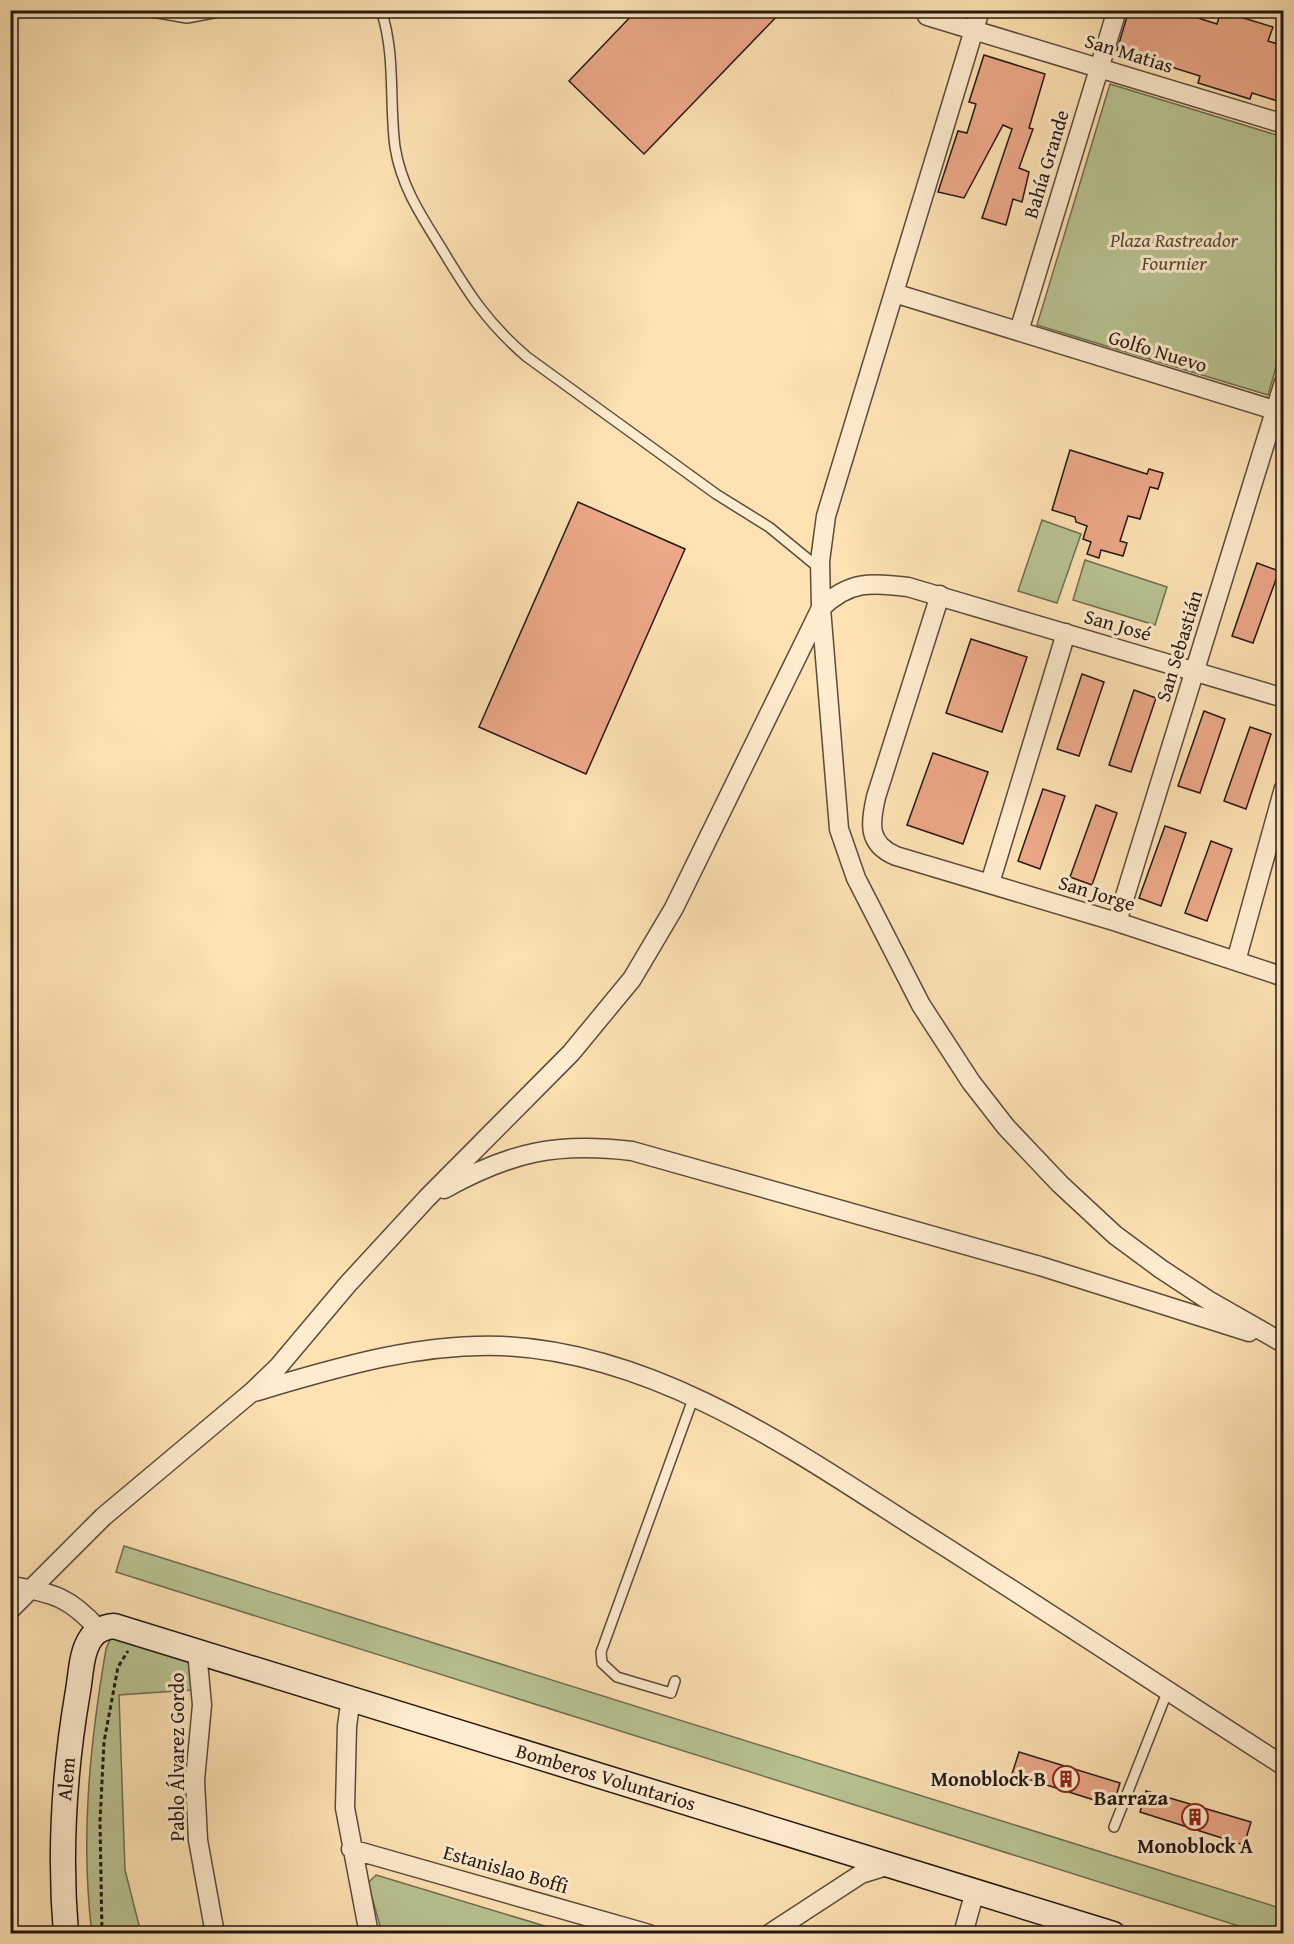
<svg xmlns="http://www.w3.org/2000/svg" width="1294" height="1944" font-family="'Gentium Book Plus',serif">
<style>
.green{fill:#b9c492;stroke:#6f6e52;stroke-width:1.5}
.building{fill:#eda88a;stroke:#251913;stroke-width:1.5}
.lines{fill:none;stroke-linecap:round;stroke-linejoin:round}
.service-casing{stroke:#5b4b3b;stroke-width:12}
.minor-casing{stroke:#5b4b3b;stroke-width:21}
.secondary-casing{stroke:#251913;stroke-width:27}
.path{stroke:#251913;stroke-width:3;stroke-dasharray:4.5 3;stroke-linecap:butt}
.service{stroke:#feecce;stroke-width:9}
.minor{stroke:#feecce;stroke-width:18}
.secondary{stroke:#feecce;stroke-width:24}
.labels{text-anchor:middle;stroke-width:6;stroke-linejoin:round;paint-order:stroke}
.street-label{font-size:20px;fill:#251913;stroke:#feecce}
.park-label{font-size:20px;font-style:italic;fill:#514c39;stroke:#feecce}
.poi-label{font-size:20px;font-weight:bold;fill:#251913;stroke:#feecce;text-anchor:end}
.neighbourhood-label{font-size:21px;font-weight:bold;fill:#251913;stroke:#feecce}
</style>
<rect width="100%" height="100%" fill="#fee2b4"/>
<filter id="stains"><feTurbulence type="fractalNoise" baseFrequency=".00333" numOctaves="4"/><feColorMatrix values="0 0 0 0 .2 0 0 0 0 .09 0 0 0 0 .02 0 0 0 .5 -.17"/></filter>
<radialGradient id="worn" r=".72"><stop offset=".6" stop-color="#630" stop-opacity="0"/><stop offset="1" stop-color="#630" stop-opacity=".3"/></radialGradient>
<path class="green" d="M1110,84L1283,137V343L1268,395L1037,325Z
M1042,520L1081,534L1057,603L1018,591Z
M1085,560L1167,587L1155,625L1073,600Z
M124,1546L1283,1909V1933H1261L116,1572Z
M111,1637L189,1661L191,1690L119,1695L125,1870L141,1933L92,1934C80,1838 90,1743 106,1649Z
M376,1875L568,1933H382L368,1883Z"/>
<path class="building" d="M637,10H783L644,154L569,81Z
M1129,10H1173L1217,24L1221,11L1273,27L1268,41L1284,46V103L1252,93L1250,99L1198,83L1200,76L1117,50Z
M984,55L1045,74L1029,128L1033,129L1019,168L1029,172L1022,202L1013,199L1006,225L982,218L1012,129L1003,125L964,198L938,192L958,131L967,133L976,104L969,102Z
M1070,450L1147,474L1149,469L1163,473L1158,489L1150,487L1140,519L1128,516L1120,541L1127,543L1123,556L1101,550L1099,558L1087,554L1091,542L1083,539L1087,526L1076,522L1075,517L1052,510Z
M578,502L685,549L586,774L479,727Z
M1257,563L1279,571L1253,643L1232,636Z
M971,639L1027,657L1002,732L946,713Z
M1082,674L1104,682L1079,756L1057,749Z
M1134,690L1156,698L1131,772L1109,765Z
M1204,711L1225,719L1200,793L1178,786Z
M1250,727L1271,734L1246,809L1224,801Z
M933,753L988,772L963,844L907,825Z
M1043,789L1065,796L1040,869L1018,861Z
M1096,805L1117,813L1092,885L1070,877Z
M1165,826L1186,833L1161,906L1139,898Z
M1211,841L1232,849L1207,921L1185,913Z
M1019,1752L1120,1783L1113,1806L1012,1774Z
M1146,1791L1251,1822L1244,1845L1140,1812Z"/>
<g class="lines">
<defs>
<path id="service" d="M141,10L187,18L229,10
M381,10C396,55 389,101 395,147C401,185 420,214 440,246C467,291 486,322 527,357L716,494L769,527L819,568
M675,1681L671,1693L617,1677L602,1663L601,1652L693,1399
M1114,1827L1168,1690"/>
<path id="minor" d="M980,10L826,516L820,561L821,608L839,829L856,878L921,1005L971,1082L1006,1127L1060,1184L1115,1235L1161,1269L1208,1300L1283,1343
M927,16L1284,124
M894,293L1284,413
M1019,331L1117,10
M940,595L876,797C870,823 867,844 896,856L1117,922L1284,977
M990,883L1066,633
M1117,922L1284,382
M1236,961L1284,788
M444,1189C511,1152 556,1142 632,1151L1040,1266L1249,1332
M254,1392C336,1368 416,1343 502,1346C659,1353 798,1453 925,1534C1045,1610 1164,1689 1284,1766
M10,1586C53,1592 71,1598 99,1630
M10,1610L103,1517L252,1392L278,1367L347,1285L427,1198L571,1053L632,979L674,908L821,608C849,581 871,582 908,587L1284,698
M197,1651L202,1705L195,1780L198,1840L215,1934
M351,1698L347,1726L345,1808L369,1934
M351,1849L649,1934
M769,1934L861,1874L890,1865
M963,1934L975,1891"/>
<path id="secondary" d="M66,1934C59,1852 64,1772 78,1691C81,1674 81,1652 91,1638C96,1630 105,1627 114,1626L1113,1934"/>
</defs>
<use href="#service" class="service-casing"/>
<use href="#minor" class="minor-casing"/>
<use href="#secondary" class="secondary-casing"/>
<path class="path" d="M102,1934L100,1821L104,1742L118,1667L128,1651"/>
<use href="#service" class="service"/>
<use href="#minor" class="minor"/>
<use href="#secondary" class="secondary"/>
</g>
<defs>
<symbol id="building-ring" viewBox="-11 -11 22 22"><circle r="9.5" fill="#feecce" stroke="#8f2418" stroke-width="1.5"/><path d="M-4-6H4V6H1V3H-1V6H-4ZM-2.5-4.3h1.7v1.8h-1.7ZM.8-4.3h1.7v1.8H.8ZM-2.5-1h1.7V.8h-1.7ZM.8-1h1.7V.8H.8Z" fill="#8f2418"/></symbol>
</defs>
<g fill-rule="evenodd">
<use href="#building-ring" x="1051" y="1764" width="30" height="30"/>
<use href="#building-ring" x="1180" y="1802" width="30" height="30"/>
</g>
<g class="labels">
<g class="street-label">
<text transform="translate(1129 53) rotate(17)" y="7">San Matias</text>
<text transform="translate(1046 164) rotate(-73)" y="7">Bahía Grande</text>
<text transform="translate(1158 351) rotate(17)" y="7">Golfo Nuevo</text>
<text transform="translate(1118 625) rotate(16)" y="7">San José</text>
<text transform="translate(1179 646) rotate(-73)" y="7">San Sebastián</text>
<text transform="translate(1097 893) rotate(17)" y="7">San Jorge</text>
<text transform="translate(177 1757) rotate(-90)" y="7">Pablo Álvarez Gordo</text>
<text transform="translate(606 1777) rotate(17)" y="7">Bomberos Voluntarios</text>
<text transform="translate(66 1779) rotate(-85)" y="7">Alem</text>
<text transform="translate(506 1869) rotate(16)" y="7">Estanislao Boffi</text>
</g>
<g class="park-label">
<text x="1174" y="247">Plaza Rastreador<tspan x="1174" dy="23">Fournier</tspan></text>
</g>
<g class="poi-label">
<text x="1046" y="1786">Monoblock B</text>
<text x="1195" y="1853" text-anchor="middle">Monoblock A</text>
</g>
<g class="neighbourhood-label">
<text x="1131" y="1805">Barraza</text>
</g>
</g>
<rect width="1294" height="1944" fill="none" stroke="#fee2b4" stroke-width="36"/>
<rect x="12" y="12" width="1270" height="1920" fill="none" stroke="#251913" stroke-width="3"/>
<rect x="18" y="18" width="1258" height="1908" fill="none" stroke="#251913" stroke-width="1.5"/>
<rect width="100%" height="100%" filter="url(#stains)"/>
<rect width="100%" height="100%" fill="url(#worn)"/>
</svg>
